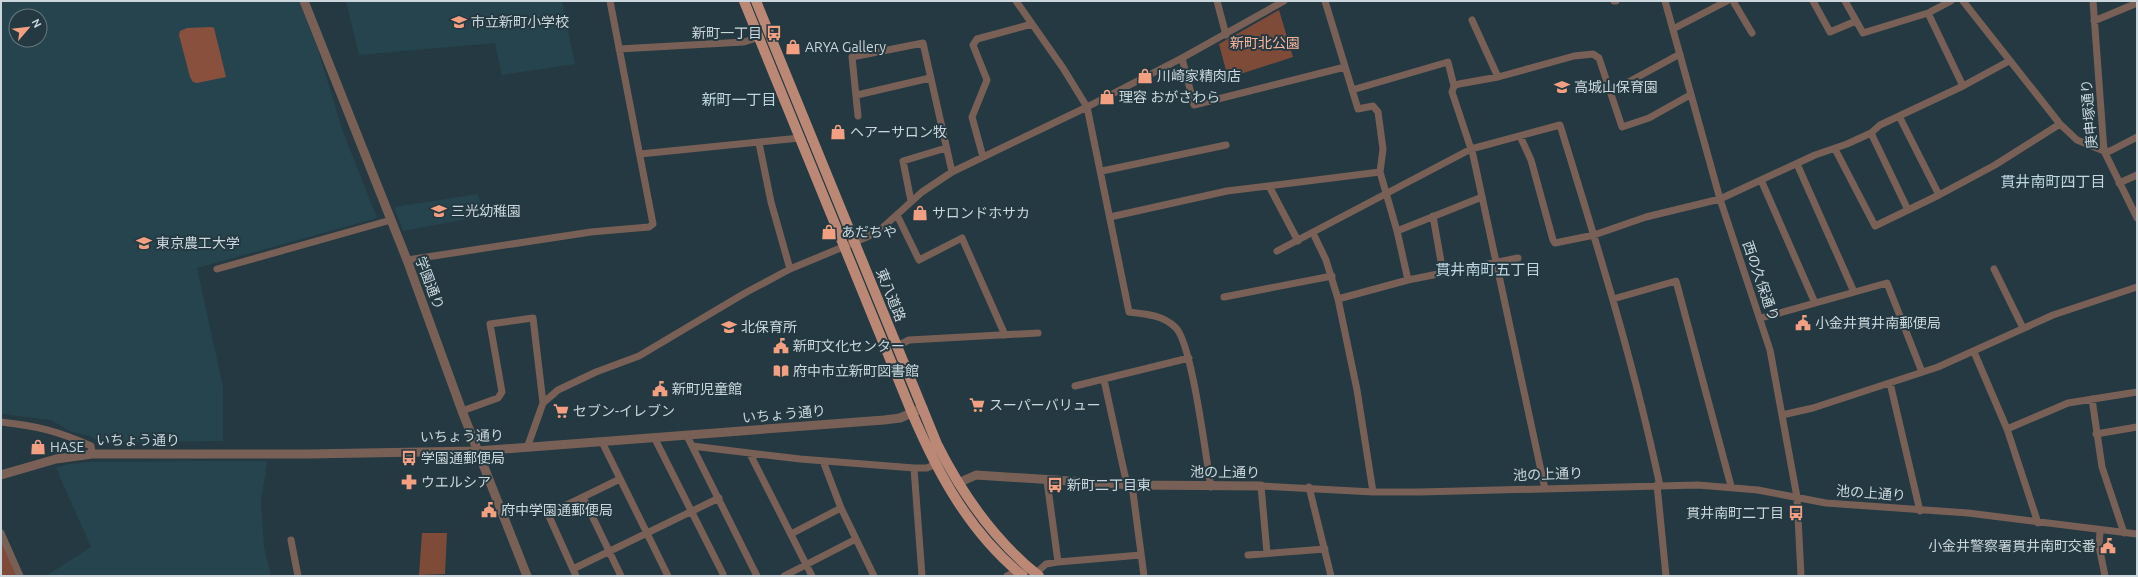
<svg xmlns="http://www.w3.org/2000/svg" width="2138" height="577" font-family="Ubuntu,'Noto Sans JP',sans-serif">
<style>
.built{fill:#26444e;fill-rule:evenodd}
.green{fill:#7f4b39}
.forest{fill:#89513d}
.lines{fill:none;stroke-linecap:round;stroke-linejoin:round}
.minor{stroke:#796056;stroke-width:7}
.tertiary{stroke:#796056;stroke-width:9}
.primary{stroke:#bb8875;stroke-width:10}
.labels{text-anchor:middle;stroke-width:4;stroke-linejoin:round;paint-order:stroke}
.poi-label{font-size:14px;fill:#cbd7dc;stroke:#243941;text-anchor:start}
.park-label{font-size:14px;fill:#fbb59c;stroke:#243941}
.street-label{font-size:14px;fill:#cbd7dc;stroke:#243941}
.neighbourhood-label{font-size:15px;fill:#bed7e0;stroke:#243941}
</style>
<rect width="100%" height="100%" fill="#243941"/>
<path class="built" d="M1,1H299L318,50L342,129L377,218L197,268L223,387V441L100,443L90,436L72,432L51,420L1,414ZM16,16H40V40H16Z
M346,1H562L575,64L502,75L495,43L359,55Z
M478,194L483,216L403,231L394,207Z
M267,461L261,502L264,547L271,576H46L91,547L56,468L69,464L90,462Z"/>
<path class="green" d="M1279,10L1293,57L1228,78L1219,44Z
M422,533H447L445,574L419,575Z
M1,537L18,576H1Z"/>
<path class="forest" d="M212,27L214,28L226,77L197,83L193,82L190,77L179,35L180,31L187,28Z"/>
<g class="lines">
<path class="minor" d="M1016,1L1063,68L1087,107L1129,312C1146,314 1162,315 1175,327C1192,341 1206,459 1211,487
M1217,1L1226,35
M1325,1L1358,109L1373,106L1378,112L1383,149L1380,172L1397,231L1408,280
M1614,1H1616
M1665,1L1720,199L1770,350L1797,497L1801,576
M1733,1L1752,33
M1813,1L1830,32L1856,21
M1845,1L1863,33L1928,13L1951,1
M1963,1L2060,124L2077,140L2104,151H2110L2137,137
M2093,1L2104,151L2137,218
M1928,13L1963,86
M1472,20L1498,77
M2094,21L2137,3
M1673,29L1727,1
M619,49L744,42L760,37
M1182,58L1194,105L1345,67
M1352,90L1448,62L1454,86
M1610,92L1680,54
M857,95L930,78
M858,116L852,57L923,43L952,172
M1899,116L1939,195
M1871,133L1908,210
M1520,136L1531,160L1553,240L1555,243L1594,235L1646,217L1720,199L1815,155L1847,144L1871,133L1880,125L1963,86L2009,61
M759,143L771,202L790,269
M1835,149L1875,226L1939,195L1995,165L2060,124
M640,154L800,138
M983,157L972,117L987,80L973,45L977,39L1032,24
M1797,164L1854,292
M1102,171L1226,145
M1761,180L1815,303
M2119,183L2137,175
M1269,186L1298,241
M911,201L903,161L946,148
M897,215L919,260L962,238L1005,335
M1433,216L1443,273
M1110,217L1227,191L1380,172
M1397,231L1482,197
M1313,233L1326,260L1338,299
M1277,251L1471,149L1560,125C1597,245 1634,363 1660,486
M407,260L591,232L649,227L653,224L610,1
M217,269L391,220
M1994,269L2023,328
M1224,297L1332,276
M1613,299L1676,281L1731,486
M1761,318L1887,283L1922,372
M897,346L909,340L1038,333
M1974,352L2007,429L2038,523
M1104,380L1127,485
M1890,383L1920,511
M1075,386L1189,358
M2092,399L2102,467L2124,533
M462,411L498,398L502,392L490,324L533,318L543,403
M1782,415L1813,408L1938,367L2053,315L2137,287
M1,422C37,426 58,431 91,446L92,454
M2007,429L2068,403L2137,392
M2096,434L2137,427
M687,436L757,576
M655,439L723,574
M602,442L668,576
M692,446L800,459L914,468H927L936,464
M527,448L543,403L558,390L596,372L639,356L745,293L790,269L867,237L881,229L922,192L952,172L1087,107L1182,58L1284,1
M750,454L812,576
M823,461L841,508L874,576
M914,468L922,576
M1047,481L1058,562
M1132,485L1144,576
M1657,485L1666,576
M1309,487L1331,576
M1545,489L1473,155L1452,92L1454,86L1459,84L1498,77L1574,56L1593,54L1599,58L1622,127L1649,118L1690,95
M1373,492L1357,390L1338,299L1408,280L1518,258
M583,497L621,576
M2100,531L2099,546L2105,576
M1,533L20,576
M791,534L841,508
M291,540L298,576
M1267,553L1261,486L1373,492H1420L1698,485L1758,490L1826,503L1968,513L2137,534
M1248,555L1325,549
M573,569L719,498
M1036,573L1046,564L1058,562L1141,555
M576,576L548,514L620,479
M784,576L856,539
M1007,576L1017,571"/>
<path class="tertiary" d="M304,1L407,260L462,411L527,576
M1,475L56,459L92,454H309L477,451L884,420L900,418L923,408
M958,483L976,475L1132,485L1261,486"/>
<path class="primary" d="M744,1L912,413C938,474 970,533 1023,576
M756,1L937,444C962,494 995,541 1039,576"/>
</g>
<defs>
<symbol id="school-bare" viewBox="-9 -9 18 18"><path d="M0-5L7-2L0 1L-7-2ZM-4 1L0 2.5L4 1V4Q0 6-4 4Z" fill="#f3a082" stroke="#243941" stroke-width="2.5" paint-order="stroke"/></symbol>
<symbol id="bus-bare" viewBox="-9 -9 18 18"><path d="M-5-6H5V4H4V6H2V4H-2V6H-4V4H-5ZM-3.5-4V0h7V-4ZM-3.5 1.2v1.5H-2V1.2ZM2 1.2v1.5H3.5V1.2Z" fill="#f3a082" stroke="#243941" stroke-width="2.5" paint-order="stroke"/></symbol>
<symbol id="shop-bare" viewBox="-9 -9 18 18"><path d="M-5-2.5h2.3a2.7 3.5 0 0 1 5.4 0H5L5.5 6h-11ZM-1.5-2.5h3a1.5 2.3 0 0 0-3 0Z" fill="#f3a082" stroke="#243941" stroke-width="2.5" paint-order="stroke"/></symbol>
<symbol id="university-bare" viewBox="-9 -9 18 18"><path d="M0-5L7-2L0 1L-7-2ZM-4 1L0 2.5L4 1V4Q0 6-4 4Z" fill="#f3a082" stroke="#243941" stroke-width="2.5" paint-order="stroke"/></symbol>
<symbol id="civic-bare" viewBox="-9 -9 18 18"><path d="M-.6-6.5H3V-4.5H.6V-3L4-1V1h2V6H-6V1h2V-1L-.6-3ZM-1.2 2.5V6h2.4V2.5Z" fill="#f3a082" stroke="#243941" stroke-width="2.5" paint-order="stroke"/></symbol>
<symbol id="library-bare" viewBox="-9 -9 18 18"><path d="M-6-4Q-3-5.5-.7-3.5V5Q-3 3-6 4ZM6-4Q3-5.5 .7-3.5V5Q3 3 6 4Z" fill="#f3a082" stroke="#243941" stroke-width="2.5" paint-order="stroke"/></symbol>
<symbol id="supermarket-bare" viewBox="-9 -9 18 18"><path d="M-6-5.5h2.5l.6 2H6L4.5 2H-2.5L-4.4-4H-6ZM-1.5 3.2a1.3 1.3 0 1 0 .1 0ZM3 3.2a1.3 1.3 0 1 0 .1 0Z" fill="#f3a082" stroke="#243941" stroke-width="2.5" paint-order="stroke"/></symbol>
<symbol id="pharmacy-bare" viewBox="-9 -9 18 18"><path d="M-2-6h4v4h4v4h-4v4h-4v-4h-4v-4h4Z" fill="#f3a082" stroke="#243941" stroke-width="2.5" paint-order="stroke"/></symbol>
</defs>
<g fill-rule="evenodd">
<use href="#school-bare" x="448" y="11" width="22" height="22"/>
<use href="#bus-bare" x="763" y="22" width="22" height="22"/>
<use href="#shop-bare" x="782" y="36" width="22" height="22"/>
<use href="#shop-bare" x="1134" y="65" width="22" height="22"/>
<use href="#school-bare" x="1551" y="76" width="22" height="22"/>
<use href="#shop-bare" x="1096" y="86" width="22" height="22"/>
<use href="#shop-bare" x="827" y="121" width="22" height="22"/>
<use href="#school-bare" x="428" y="200" width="22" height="22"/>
<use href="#shop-bare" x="909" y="202" width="22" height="22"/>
<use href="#shop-bare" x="818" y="221" width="22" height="22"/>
<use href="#university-bare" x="133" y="232" width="22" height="22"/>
<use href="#civic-bare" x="1792" y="312" width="22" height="22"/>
<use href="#school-bare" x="718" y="316" width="22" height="22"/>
<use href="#civic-bare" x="770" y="335" width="22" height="22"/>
<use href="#library-bare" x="770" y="360" width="22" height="22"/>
<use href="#civic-bare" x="649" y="378" width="22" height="22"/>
<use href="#supermarket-bare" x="966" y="394" width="22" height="22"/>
<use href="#supermarket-bare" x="550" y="400" width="22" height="22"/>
<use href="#shop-bare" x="27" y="436" width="22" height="22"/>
<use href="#bus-bare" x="398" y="447" width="22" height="22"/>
<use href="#pharmacy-bare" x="398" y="471" width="22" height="22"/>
<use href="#bus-bare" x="1044" y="474" width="22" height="22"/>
<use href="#civic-bare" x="478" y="499" width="22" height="22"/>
<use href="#bus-bare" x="1785" y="502" width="22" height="22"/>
<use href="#civic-bare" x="2097" y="535" width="22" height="22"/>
</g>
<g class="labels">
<g class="poi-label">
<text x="471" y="27">市立新町小学校</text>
<text x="762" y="38" text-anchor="end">新町一丁目</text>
<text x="805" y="52">ARYA Gallery</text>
<text x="1157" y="81">川崎家精肉店</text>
<text x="1574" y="92">高城山保育園</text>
<text x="1119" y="102">理容 おがさわら</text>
<text x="850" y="137">ヘアーサロン牧</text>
<text x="451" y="216">三光幼稚園</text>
<text x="932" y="218">サロンドホサカ</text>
<text x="841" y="237">あだちや</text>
<text x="156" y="248">東京農工大学</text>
<text x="1815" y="328">小金井貫井南郵便局</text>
<text x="741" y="332">北保育所</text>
<text x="793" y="351">新町文化センター</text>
<text x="793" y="376">府中市立新町図書館</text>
<text x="672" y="394">新町児童館</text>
<text x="989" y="410">スーパーバリュー</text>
<text x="573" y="416">セブン-イレブン</text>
<text x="50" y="452">HASE</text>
<text x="421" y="463">学園通郵便局</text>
<text x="421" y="487">ウエルシア</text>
<text x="1067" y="490">新町二丁目東</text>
<text x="501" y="515">府中学園通郵便局</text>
<text x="1784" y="518" text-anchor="end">貫井南町二丁目</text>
<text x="2096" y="551" text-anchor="end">小金井警察署貫井南町交番</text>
</g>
<g class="park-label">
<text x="1265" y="48">新町北公園</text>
</g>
<g class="street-label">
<text transform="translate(2089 114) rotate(-95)" y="5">庚申塚通り</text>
<text transform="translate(1761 281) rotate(71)" y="5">西の久保通り</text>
<text transform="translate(430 283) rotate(69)" y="5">学園通り</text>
<text transform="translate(891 295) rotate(68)" y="5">東八道路</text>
<text transform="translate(784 414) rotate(-5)" y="5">いちょう通り</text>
<text transform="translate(462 436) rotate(-1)" y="5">いちょう通り</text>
<text x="138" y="445">いちょう通り</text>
<text transform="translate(1225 472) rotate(1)" y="5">池の上通り</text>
<text transform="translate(1548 474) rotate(-2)" y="5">池の上通り</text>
<text transform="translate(1871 493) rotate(4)" y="5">池の上通り</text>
</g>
<g class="neighbourhood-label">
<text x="739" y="105">新町一丁目</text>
<text x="2053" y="187">貫井南町四丁目</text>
<text x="1488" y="275">貫井南町五丁目</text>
</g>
</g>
<rect width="2138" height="577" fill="none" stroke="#cbd7dc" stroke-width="4"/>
<g transform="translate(28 28) rotate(62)"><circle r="19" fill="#243941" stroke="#67787f"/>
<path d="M0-3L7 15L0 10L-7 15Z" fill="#f3a082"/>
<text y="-6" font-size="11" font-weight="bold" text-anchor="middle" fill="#cbd7dc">N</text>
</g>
</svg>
